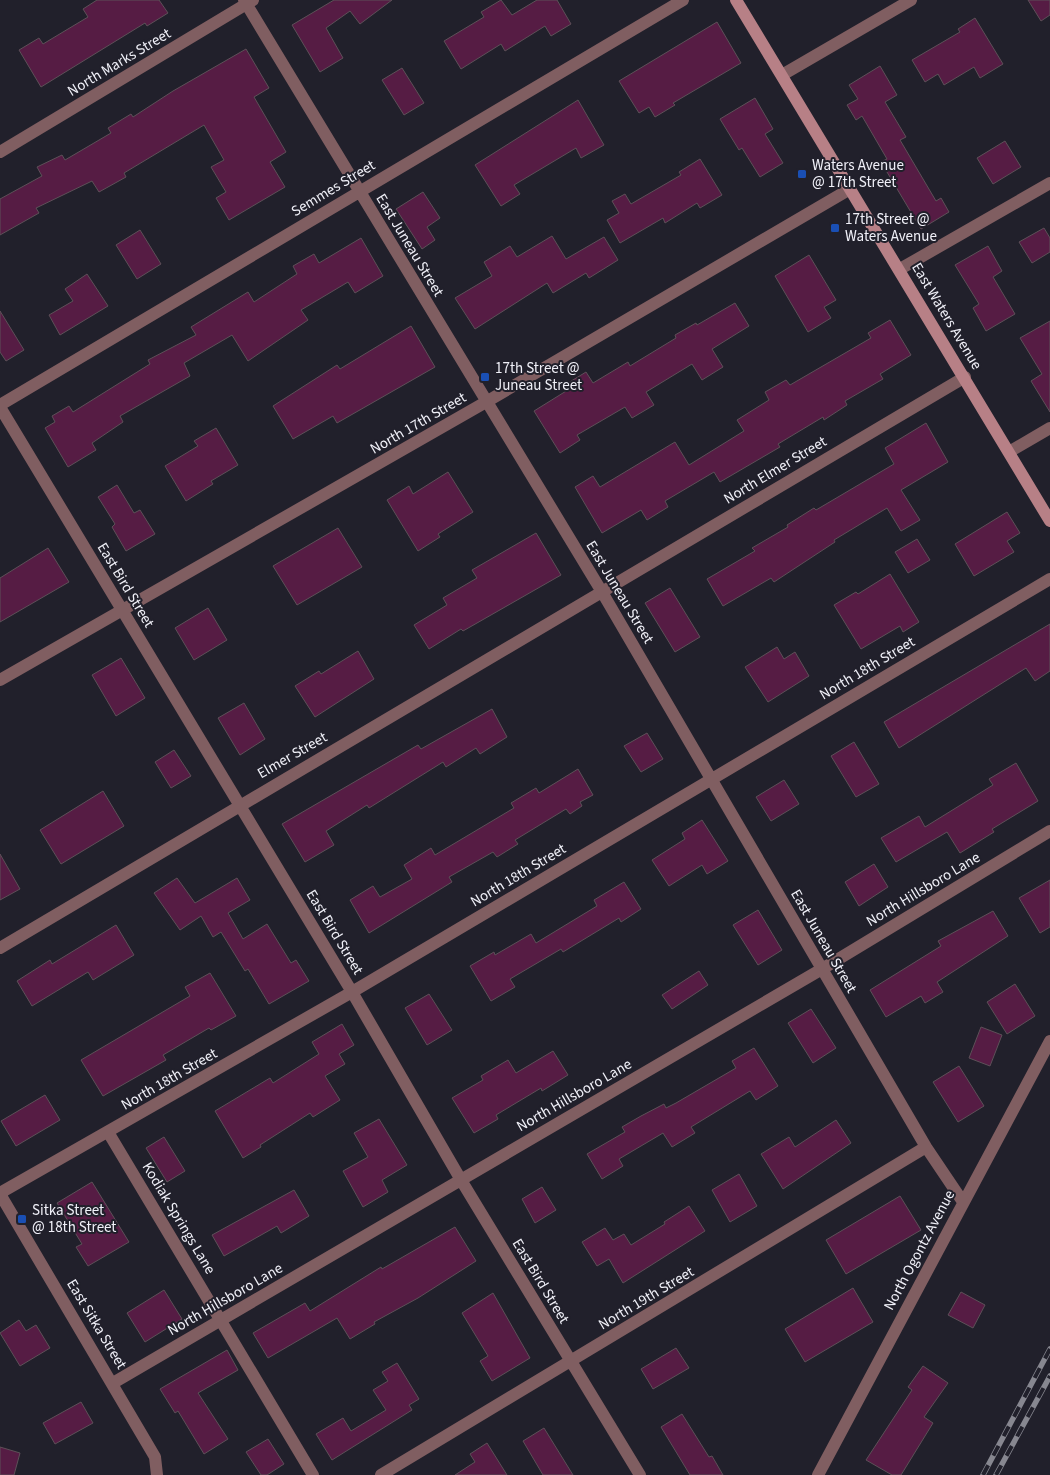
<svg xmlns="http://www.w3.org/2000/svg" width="1050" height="1475" font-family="'Source Sans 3',sans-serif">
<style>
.building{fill:#561c44;stroke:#5d5058}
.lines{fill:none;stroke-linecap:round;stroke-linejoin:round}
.street{stroke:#805e61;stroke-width:12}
.secondary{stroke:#b78086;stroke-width:12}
.rail-casing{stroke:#878790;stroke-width:5.5}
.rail{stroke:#21202b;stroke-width:4;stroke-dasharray:11;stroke-linecap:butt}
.transit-dot{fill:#1a4fb4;stroke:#21202b;stroke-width:2}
.labels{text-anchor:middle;stroke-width:4;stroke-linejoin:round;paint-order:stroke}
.street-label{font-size:15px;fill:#f0f0f8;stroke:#21202b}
.poi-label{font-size:15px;fill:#f0f0f8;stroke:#21202b;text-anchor:start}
</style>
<rect width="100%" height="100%" fill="#21202b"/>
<path class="building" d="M97,0H159L168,13L147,26L145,23L41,87L19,50L39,38L43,44L88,17L83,9Z
M334,0H392L360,24L350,11L326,28L343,58L320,72L292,25Z
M501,0L512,15L537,0H557L571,24L551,36L545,26L505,51L501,44L461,69L444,41L484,17L481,12Z
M1028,0H1050V15L1041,21Z
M975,18L1003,64L980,78L974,67L944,85L938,74L925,82L912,60L960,32L958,29Z
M717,22L741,63L673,103L675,105L655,117L649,107L639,113L619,81Z
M246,49L269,88L254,97L286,152L270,162L285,187L229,220L216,198L226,192L211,167L224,160L204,125L124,173L126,177L99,192L92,181L36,208L39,213L0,235V199L42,176L37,167L62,155L65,160L111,133L108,128L131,114L133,117L173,91Z
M880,66L897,95L885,102L906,137L900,140L936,201L941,198L949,212L921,229L881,162L887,159L862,116L856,120L847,105L858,99L849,85Z
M402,68L424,103L404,115L382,80Z
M755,98L773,129L765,134L783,163L760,177L742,148L739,150L720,119Z
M578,100L604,145L581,158L576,148L514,185L520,194L501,206L475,165Z
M1005,141L1021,167L993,184L977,158Z
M700,159L722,195L700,208L697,203L665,223L663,218L620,243L607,220L619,213L612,201L625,194L631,204L681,175L679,172Z
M423,192L440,218L427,227L435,240L422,249L396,209Z
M1044,228L1050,238V252L1032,263L1019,242Z
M140,230L161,264L137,279L116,245Z
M552,236L566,259L604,237L618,260L589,278L586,273L553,293L547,283L475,329L455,298L492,276L484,262L510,246L517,257Z
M361,238L383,276L355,293L348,282L301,310L308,320L248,361L232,335L184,363L190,376L120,416L123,422L92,443L96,450L68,467L45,428L55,422L52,416L69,406L73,412L150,364L148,360L196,335L191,327L248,292L254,302L297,274L293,266L314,254L319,263Z
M988,246L1002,271L993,277L1015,314L986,331L973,308L979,304L955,265Z
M809,255L836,300L824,307L831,318L808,332L775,276Z
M87,274L108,306L60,335L49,315L73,301L65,289Z
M735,303L749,326L712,349L723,367L702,380L692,364L646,392L654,405L632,418L625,407L577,435L580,440L560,453L534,411L571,388L568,383L586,372L593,383L628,362L630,366L676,338L675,335L696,323L697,325Z
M0,311L24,350L6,361L0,352Z
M890,320L911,355L880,374L883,379L845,401L847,405L824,420L823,417L778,444L780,447L720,482L714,472L665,501L668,507L647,520L641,510L602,533L575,487L593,476L600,487L675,442L689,465L744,431L737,420L769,400L765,392L786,380L790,385L871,338L868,333Z
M1050,321V412L1031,381L1042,374L1020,338Z
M411,326L435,367L337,423L333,416L293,439L273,406L337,365L340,369Z
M926,423L948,462L901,490L920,520L901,531L887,508L834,540L835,542L774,582L771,578L723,606L707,579L755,551L752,548L788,527L787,525L814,508L816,510L894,464L885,448Z
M216,428L238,465L211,481L213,484L186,501L165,466L198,446L194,441Z
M448,472L473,512L438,534L440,537L418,551L387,500L409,486L413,494Z
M117,485L134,513L140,510L155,534L126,551L112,527L115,524L98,497Z
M1007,512L1020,533L1007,541L1014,552L974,576L955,544Z
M338,528L362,567L297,605L273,566Z
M536,533L561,575L463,631L461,629L429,649L414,625L447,605L443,598L477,578L472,570Z
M917,539L930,560L908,573L895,552Z
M48,548L69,582L0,622V578Z
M890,574L919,622L903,632L900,626L861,649L834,605L856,592L858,594Z
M670,588L700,637L675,652L645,603Z
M208,608L227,640L194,660L175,628Z
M1050,624V671L1035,681L1026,668L899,748L884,722Z
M777,647L784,659L795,652L809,676L768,702L745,667Z
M358,651L374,679L315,717L295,686L319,671L321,674Z
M121,658L145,698L116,716L92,675Z
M244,703L265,739L240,755L218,718Z
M492,709L507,737L480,754L476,748L446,767L443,762L369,808L367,805L326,831L334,845L305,862L282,824L418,745L421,749Z
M647,733L663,759L641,772L624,746Z
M854,742L879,784L856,797L831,756Z
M174,750L191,776L171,788L155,762Z
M1016,763L1038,801L992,829L994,832L960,853L947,832L896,862L881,838L919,816L925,827L993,785L989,779Z
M578,769L593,795L580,802L582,806L570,814L566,809L515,840L518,844L497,857L493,852L449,877L452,882L369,933L350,900L373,886L380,897L412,879L404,865L431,848L435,855L514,808L511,803L536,788L539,793Z
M784,780L799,804L771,821L756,797Z
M103,791L124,826L61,864L40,830Z
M702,820L728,861L707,874L702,865L669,886L652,860L685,839L682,833Z
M0,854L20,889L0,900Z
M874,864L888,887L859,906L845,882Z
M177,878L195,903L237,878L250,900L228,913L243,939L267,924L291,963L296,960L309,981L269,1004L248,969L245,971L221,932L213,937L201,916L180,930L154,893Z
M1050,880V927L1040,933L1019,898Z
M624,882L641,909L621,922L619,918L563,952L561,949L510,979L515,987L491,1001L470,966L494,952L495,955L531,934L536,943L597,906L594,900Z
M758,910L782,950L758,965L733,925Z
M993,911L1008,936L937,982L943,992L925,1003L921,996L886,1017L870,990L941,946L938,941Z
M116,925L134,955L93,980L88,972L32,1006L17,981L50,960L52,964Z
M699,971L708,985L672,1009L662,995Z
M210,973L236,1016L211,1030L209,1028L163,1055L166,1060L103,1096L81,1060L190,996L185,987Z
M1015,984L1035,1016L1007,1034L987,1002Z
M429,994L452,1030L427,1045L405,1008Z
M811,1009L836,1048L813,1063L788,1023Z
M342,1024L354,1045L339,1054L345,1064L325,1076L340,1100L313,1117L310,1113L260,1145L261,1147L243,1158L215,1111L270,1078L273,1083L319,1054L312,1042Z
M981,1027L1002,1035L990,1066L969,1058Z
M754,1048L778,1086L756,1100L750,1091L691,1127L695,1133L672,1147L663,1133L619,1159L623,1166L602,1179L587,1154L625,1132L622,1127L641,1116L664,1104L666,1108L676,1103L736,1068L732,1061Z
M553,1051L568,1075L542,1091L541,1088L496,1115L498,1119L474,1133L452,1098L483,1080L481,1076L508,1060L516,1073Z
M959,1066L984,1106L958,1122L933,1082Z
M45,1095L60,1120L16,1146L1,1121Z
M379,1119L407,1165L382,1180L388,1192L363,1207L343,1171L368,1157L354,1133Z
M836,1120L851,1143L783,1189L761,1154L789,1137L795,1147Z
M164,1137L185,1171L167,1182L146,1148Z
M739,1174L757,1206L730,1222L712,1190Z
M92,1182L129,1242L88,1266L76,1247L82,1244L57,1203Z
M542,1187L556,1210L535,1223L522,1199Z
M294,1190L309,1216L281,1233L277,1226L224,1256L212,1235Z
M900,1196L921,1230L846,1274L826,1240Z
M689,1206L705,1231L623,1283L609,1259L597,1266L582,1242L605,1228L613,1240L624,1234L631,1245L665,1224L664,1222Z
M455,1227L476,1261L418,1298L374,1322L375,1324L350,1339L337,1318L268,1358L253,1333L305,1303L310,1311L381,1267L382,1269Z
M853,1288L873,1322L805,1362L785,1329Z
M164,1290L182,1319L145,1342L127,1313Z
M961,1292L985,1305L973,1328L948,1315Z
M493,1293L530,1358L492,1381L480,1361L488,1356L462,1313Z
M19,1320L26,1331L36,1325L50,1348L20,1366L0,1333Z
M676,1348L689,1368L653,1389L641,1369Z
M227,1350L238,1370L198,1393L228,1439L204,1454L178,1411L175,1413L160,1389Z
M397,1363L419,1399L409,1405L412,1410L332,1460L316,1434L343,1418L351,1431L386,1410L373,1390L388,1381L382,1372Z
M923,1366L948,1383L924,1417L933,1423L901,1475H892L866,1460L912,1390L908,1387Z
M81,1402L93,1423L55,1444L43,1423Z
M682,1414L709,1457L712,1456L723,1475H690L661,1427Z
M544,1428L573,1475H543L523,1441Z
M268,1439L284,1464L267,1475H261L246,1452Z
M487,1443L507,1475H455L475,1462L470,1454Z
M0,1447L20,1453L14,1475H0Z"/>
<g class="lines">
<path class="street" d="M244,0L602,592L926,1147L963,1202
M782,75L911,0
M0,152L253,0
M900,269L1050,183
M0,405L683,0
M0,407L352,992L461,1180L640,1475
M1009,452L1050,428
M0,680L486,402L850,189
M0,948L965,377
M108,1132L313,1475
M0,1193L352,992L1050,579
M0,1194L155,1457L157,1475
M113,1383L822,969L1050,831
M381,1475L926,1147
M818,1475L1050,1041"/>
<path class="secondary" d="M736,0L1050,521"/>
<defs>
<path id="rail" d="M983,1475L1050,1349
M996,1475L1050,1376"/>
</defs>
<use href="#rail" class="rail-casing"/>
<use href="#rail" class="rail"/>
</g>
<g class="transit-dot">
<rect x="797" y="169" width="10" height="10" rx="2.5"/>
<rect x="830" y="223" width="10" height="10" rx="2.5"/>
<rect x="480" y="372" width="10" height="10" rx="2.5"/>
<rect x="17" y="1214" width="10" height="10" rx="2.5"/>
</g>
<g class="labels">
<g class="street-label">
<text transform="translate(119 62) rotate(-31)" y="5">North Marks Street</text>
<text transform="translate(333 188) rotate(-31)" y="5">Semmes Street</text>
<text transform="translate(410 245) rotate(59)" y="5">East Juneau Street</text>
<text transform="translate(947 316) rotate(59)" y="5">East Waters Avenue</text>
<text transform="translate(418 423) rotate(-30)" y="5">North 17th Street</text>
<text transform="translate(775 470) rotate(-31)" y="5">North Elmer Street</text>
<text transform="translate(126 585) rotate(59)" y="5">East Bird Street</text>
<text transform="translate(620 592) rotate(59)" y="5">East Juneau Street</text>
<text transform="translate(867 668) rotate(-31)" y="5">North 18th Street</text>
<text transform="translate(292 755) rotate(-30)" y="5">Elmer Street</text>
<text transform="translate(518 875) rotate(-31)" y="5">North 18th Street</text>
<text transform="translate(923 889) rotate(-31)" y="5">North Hillsboro Lane</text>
<text transform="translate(335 932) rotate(59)" y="5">East Bird Street</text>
<text transform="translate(824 941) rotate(60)" y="5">East Juneau Street</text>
<text transform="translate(169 1079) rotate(-30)" y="5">North 18th Street</text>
<text transform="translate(574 1095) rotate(-30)" y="5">North Hillsboro Lane</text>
<text transform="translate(179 1218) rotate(59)" y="5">Kodiak Springs Lane</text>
<text transform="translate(919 1250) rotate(-62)" y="5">North Ogontz Avenue</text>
<text transform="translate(541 1281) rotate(59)" y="5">East Bird Street</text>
<text transform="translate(646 1298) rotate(-31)" y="5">North 19th Street</text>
<text transform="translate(225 1299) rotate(-30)" y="5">North Hillsboro Lane</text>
<text transform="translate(97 1324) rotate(59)" y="5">East Sitka Street</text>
</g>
<g class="poi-label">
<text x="812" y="170">Waters Avenue<tspan x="812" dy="17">@ 17th Street</tspan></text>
<text x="845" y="224">17th Street @<tspan x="845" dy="17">Waters Avenue</tspan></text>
<text x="495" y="373">17th Street @<tspan x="495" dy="17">Juneau Street</tspan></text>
<text x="32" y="1215">Sitka Street<tspan x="32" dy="17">@ 18th Street</tspan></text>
</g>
</g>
</svg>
